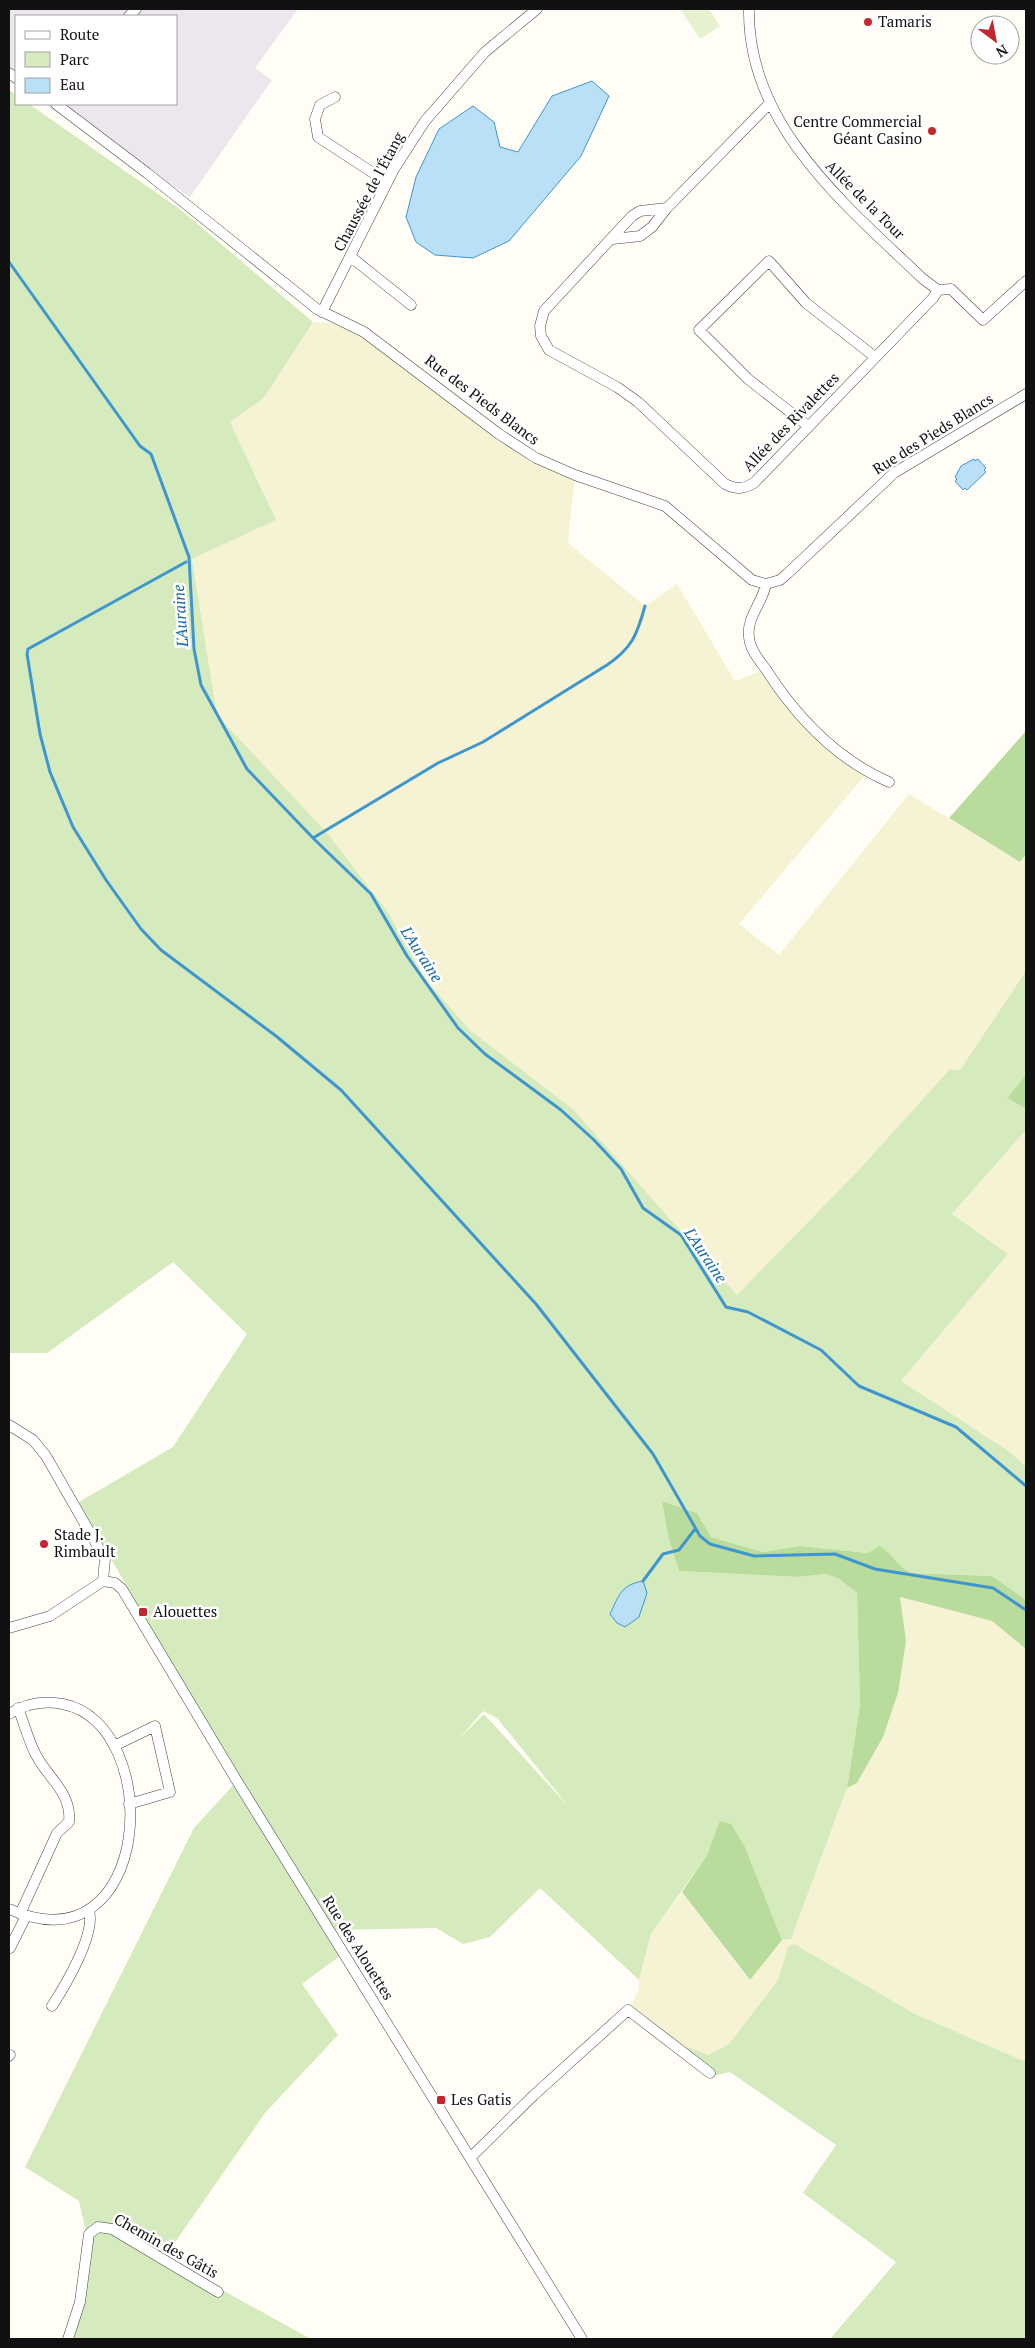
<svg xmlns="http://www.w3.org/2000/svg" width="1035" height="2348" font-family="'PT Serif',serif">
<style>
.industrial{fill:#eee6ef}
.farmland{fill:#f6f3d4}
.green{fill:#d5ebbd;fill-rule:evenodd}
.forest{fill:#b9dc9c}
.pitch{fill:#e6f2cf}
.water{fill:#b9e0f7;stroke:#3f96cf}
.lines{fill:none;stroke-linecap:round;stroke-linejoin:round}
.stream{stroke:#3f96cf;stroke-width:3}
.street-casing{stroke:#444;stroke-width:11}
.street{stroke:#fff;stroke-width:10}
.poi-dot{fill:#c4262e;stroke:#fff;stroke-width:2}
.labels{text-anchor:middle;stroke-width:5;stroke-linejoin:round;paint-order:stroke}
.poi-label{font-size:15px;fill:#111;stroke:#fff;text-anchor:start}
.street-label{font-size:15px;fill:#111;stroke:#fff}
.water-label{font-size:16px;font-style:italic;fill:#1768a6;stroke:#fff}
</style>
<rect width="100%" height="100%" fill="#fffdf5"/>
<path class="industrial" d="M9,9H298L255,68L272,80L190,197L44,104H176V16H16V86L9,81Z"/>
<path class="farmland" d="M313,322L349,324L499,434L575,475L568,543L645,606L677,584L735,681L765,669L816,734L867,773L739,924L779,955L909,794L1020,862L1026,854V971L960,1070L950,1069L856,1173L737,1296L573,1109L470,1030L425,979L388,912L328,834L217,715L192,559L276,520L230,422L264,398Z
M1026,1130V1467L1010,1452L901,1381L1008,1254L952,1214Z
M899,1597L992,1621L1026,1649V2062L915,2014L788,1947L778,1980L729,2044L709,2055L688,2047L680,2051L628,2010L639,1989V1980L651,1934L682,1892L749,1980L782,1940L791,1939L847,1788L857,1783L883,1737L898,1693L906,1641Z"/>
<path class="green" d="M9,90L16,95V104H29L181,210L313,322L264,398L230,422L276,520L192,559L217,715L328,834L388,912L425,979L470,1030L573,1109L737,1295L856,1173L950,1069L960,1070L1026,971V1075L1007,1098L1026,1109V1130L952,1214L1008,1254L901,1381L1010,1452L1026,1467V1600L992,1576L912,1573L903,1569L896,1563L869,1553L800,1546L763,1552L711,1537L697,1513L662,1501L668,1536L679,1571L798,1577L826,1574L839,1579L857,1593L860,1705L847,1788L791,1939L782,1940L745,1847L721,1821L707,1855L651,1934L639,1980L540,1888L490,1937L463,1944L436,1928L330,1930L344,1953L302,1984L338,2035L265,2113L164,2258L311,2339H67L88,2240L79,2201L25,2167L194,1828L237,1781L79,1502L173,1447L247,1334L173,1262L47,1353H9ZM483,1711L497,1718L569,1807L484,1714L459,1739Z
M794,1944L915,2014L1026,2062V2339H830L896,2262L803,2193L836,2145L730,2072L714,2076L680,2051L688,2047L709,2055L729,2044L778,1980L788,1947Z"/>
<path class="forest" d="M1026,731V854L1020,862L949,818Z
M1026,1075V1109L1007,1098Z
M662,1501L697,1513L711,1537L763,1552L800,1546L868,1553L880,1546C893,1554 897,1567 912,1573L992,1576L1026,1600V1649L992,1621L900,1597L906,1641L898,1693L883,1737L857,1783L847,1788L860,1705L857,1593L839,1579L826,1574L798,1577L679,1571L668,1536Z
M720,1821L731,1824L745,1847L782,1940L750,1980L682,1892L707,1855Z"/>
<path class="pitch" d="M680,9H709L720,26L700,39Z"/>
<path class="water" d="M592,81L609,96L581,156L509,241L473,258L435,255L416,242L406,217L416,177L439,129L473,106L494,122L500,147L518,152L552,96Z
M974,459L975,461L978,459L986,468L984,470L986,472L967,490L965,488L963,490L955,481L957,479L955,477L961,466Z
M643,1581L647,1593L639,1617L625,1627L617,1623L610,1614C619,1595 621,1585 643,1581Z"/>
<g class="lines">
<path class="stream" d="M9,262L140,446L151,454L189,557L194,649L201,685L247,769L314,839L371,894L407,956L458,1028L485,1054L561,1110L594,1140L621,1169L643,1208L681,1235L726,1307L748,1312L821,1350L859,1386L956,1427L1026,1486
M186,562L28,649L27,654L40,734L50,772L73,827L106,880L141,929L161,950L276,1036L341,1090L536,1304L653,1454L700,1536L710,1544L754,1556L835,1554L875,1569L993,1588L1026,1610
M313,838L438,763L483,742L607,665C632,648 637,635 645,606
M643,1581L663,1554L679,1550L695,1529"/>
<defs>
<path id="street" d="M749,9C747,126 847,206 923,279L938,290
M129,16L136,9
M9,73L16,78
M335,97L320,105L315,119L318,137L387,182
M56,104L147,173L317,309L364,332L499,434L536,458L575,475L665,506L752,580L766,584L780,580L787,574L894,473L1026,394
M667,208L640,211L632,216L544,311L540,326L541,336L549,350L617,387L638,402L725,484C737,490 743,489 754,483L933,298L938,290
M613,239L640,236L652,227L667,208L770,103
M351,257L411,305
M938,290L951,289L983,320L1026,281
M322,312L394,169L425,121L485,52L537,9
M808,426L748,379L699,330L769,261L806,303L875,357
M766,584C763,602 746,618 749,637C750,650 760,661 767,671C798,719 836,759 889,782
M9,1425L33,1440L46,1456L105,1559L103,1581
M103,1581L115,1583L122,1589L237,1781L582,2339
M9,1628L50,1616L103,1581
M18,1708C24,1723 28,1739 35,1753C47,1778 72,1792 69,1822L57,1833L20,1914
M9,1714C26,1703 43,1700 63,1704C166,1725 153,1973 9,1909
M114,1746L155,1726L170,1792L129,1804
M10,1948L26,1916
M52,2006C65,1986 96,1934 89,1911
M9,2056L10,2055
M470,2158L534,2095L628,2010L710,2073
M68,2339L80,2302L89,2234L98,2227L112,2229L218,2292"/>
</defs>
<use href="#street" class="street-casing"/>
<use href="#street" class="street"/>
</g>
<g class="poi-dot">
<circle cx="868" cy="22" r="5"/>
<circle cx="932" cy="131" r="5"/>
<circle cx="44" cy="1544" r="5"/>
<rect x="138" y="1607" width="10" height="10" rx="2.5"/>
<rect x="436" y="2095" width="10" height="10" rx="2.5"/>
</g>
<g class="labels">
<g class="poi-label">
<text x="878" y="27">Tamaris</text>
<text x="922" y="127" text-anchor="end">Centre Commercial<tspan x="922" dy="17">Géant Casino</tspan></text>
<text x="54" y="1540">Stade J.<tspan x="54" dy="17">Rimbault</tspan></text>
<text x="153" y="1617">Alouettes</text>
<text x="451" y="2105">Les Gatis</text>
</g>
<g class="street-label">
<text transform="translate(369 192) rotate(-62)" y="5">Chaussée de l'Étang</text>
<text transform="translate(865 200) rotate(45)" y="5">Allée de la Tour</text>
<text transform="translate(482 400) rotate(37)" y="5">Rue des Pieds Blancs</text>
<text transform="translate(791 422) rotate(-46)" y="5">Allée des Rivalettes</text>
<text transform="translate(933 434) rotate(-32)" y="5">Rue des Pieds Blancs</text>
<text transform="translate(358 1948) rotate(58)" y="5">Rue des Alouettes</text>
<text transform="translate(166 2246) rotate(29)" y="5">Chemin des Gâtis</text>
</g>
<g class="water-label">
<text transform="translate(180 616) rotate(-94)" y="6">L'Auraine</text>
<text transform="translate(422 954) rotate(57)" y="6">L'Auraine</text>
<text transform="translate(706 1255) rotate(56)" y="6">L'Auraine</text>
</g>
</g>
<rect width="1035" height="2348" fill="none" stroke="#111111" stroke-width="20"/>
<rect x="15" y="15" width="162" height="90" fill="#ffffff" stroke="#a0a0a0"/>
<rect x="25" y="31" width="25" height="8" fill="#ffffff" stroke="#a0a0a0"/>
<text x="60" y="40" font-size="15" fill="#111111">Route</text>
<rect x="25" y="52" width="25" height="15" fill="#d5ebbd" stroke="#a0a0a0"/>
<text x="60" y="65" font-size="15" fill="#111111">Parc</text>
<rect x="25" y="78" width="25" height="15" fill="#b9e0f7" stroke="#a0a0a0"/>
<text x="60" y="90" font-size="15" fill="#111111">Eau</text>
<g transform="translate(995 40) rotate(148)"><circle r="24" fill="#ffffff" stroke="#a0a0a0"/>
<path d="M0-4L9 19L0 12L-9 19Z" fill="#c4262e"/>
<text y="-8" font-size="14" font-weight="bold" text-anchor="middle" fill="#111111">N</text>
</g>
</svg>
